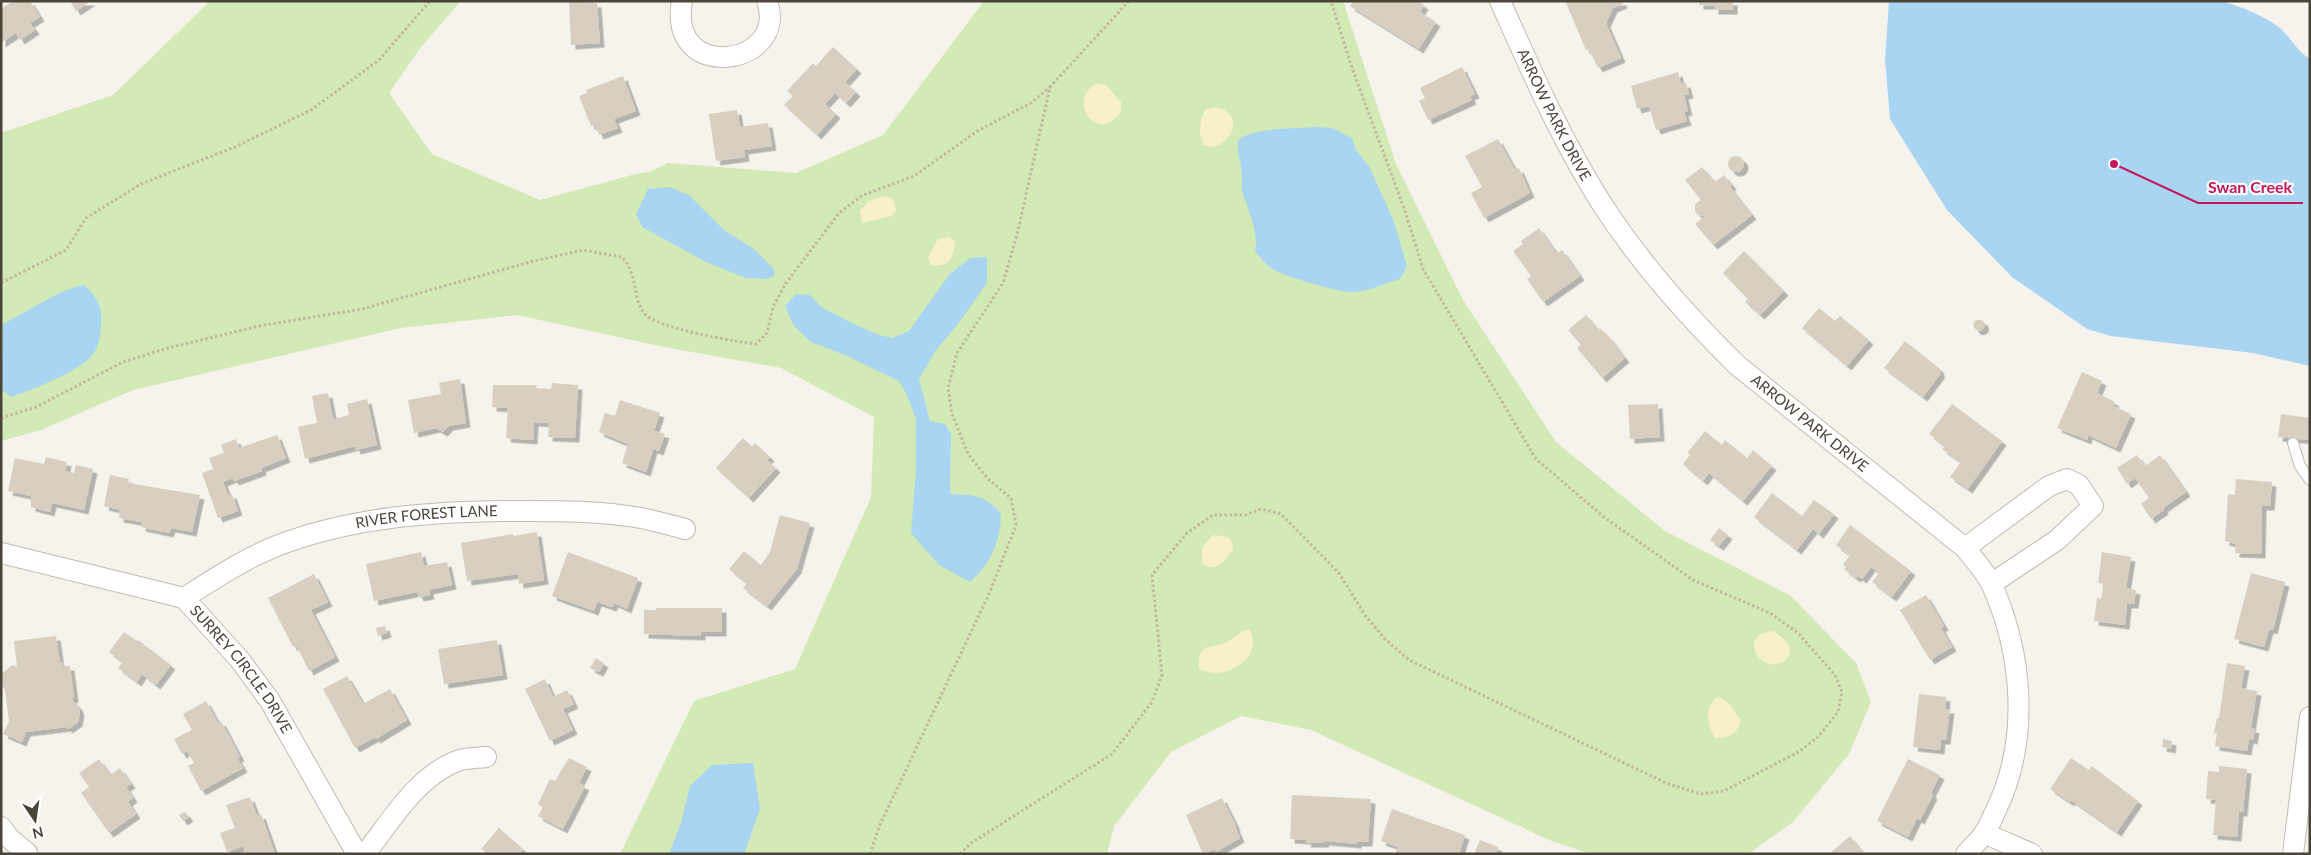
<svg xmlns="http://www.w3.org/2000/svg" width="2311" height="855" font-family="Lato,sans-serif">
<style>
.green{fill:#d2eab5}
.sand{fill:#f9efc9}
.water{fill:#a9d4f2}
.building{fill:#d8cfc1;filter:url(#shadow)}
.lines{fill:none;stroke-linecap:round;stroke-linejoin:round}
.service-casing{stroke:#c2bbae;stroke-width:12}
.minor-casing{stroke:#c2bbae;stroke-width:22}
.path{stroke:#c4b79f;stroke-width:3;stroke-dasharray:2.5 2.5;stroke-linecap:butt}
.service{stroke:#fff;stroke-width:10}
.minor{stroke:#fff;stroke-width:20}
.labels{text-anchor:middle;stroke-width:4.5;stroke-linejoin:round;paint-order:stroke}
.street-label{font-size:15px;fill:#4b4439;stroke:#fff}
.leader{fill:none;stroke:#c2185b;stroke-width:2}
.callout-dot{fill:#c2185b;stroke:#fff;stroke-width:2}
.callout-label{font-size:16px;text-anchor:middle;font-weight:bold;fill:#c2185b;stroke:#fff;stroke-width:4.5;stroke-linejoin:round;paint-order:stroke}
</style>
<defs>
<filter id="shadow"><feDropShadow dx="4.5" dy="4.5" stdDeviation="0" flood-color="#0004"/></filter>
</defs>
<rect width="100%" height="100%" fill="#f6f3ec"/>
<path class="green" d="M210,1H461L421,47L389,93L432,154L540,200L632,175L649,172L668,163L796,173L883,135L984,1H1343L1396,164L1463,300L1556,442L1665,531L1791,596L1856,663L1871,702L1849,754L1793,822L1748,854H1591L1549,840L1311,730L1241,716L1171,752L1114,826L1107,854H620L694,701L795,669L871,497L874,417L781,368L664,347L517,315L401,328L133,390L41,430L1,441V133L113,95Z"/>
<path class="sand" d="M1098,83L1106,85L1121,102V112C1096,147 1065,97 1098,83Z
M1213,107C1253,112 1225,156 1204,145C1198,133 1199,122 1205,110Z
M883,196C892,197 895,200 896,210L892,216L862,223L860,211L869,201Z
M949,237L955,242C954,258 948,268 931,265L928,257L938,239Z
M1213,535L1228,537L1232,542L1233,549C1226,561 1215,574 1202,563V547Z
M1244,630H1250C1265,658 1222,684 1199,668C1198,641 1209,650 1227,642C1233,639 1239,634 1244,630Z
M1773,631C1783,636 1799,651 1784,661C1762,677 1735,634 1773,631Z
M1717,697C1729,700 1735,711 1741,721C1736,735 1729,738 1715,738C1707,725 1704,708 1717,697Z"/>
<path class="water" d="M1889,1H2219C2234,3 2268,18 2280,28C2291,38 2297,51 2310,59V366L2253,353L2111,336L2087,329L2012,277L1947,210L1890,119L1885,60Z
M1316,127L1332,128L1352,138L1356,150L1370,168L1394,222L1407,266L1400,279C1384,283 1369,292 1352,292C1340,293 1285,276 1274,270C1267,266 1260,257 1255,251C1260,235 1247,207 1242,191C1241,187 1242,183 1242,179C1242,165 1237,153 1238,140C1256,127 1293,129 1316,127Z
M669,187L689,195L725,231L754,249L774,269L775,275L767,279L746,278L706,262L642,227L636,214L648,189Z
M987,257V283L958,324L936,350L919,379L930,421L945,424L951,434L950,494C974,495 985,495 1001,514C1000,541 991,564 970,582L939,565L911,533L916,470V419L907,395L899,381L845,355L811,342L794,326L785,306L796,294L810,295L821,307L852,323L879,335L892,338L909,331L949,275L970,258Z
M84,285C97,297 103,307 101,325C101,332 99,345 95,351C86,369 30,391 11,397L1,389L3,324C30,311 55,291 84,285Z
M753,763L760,809L744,854H669L681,823L690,786L712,765Z"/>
<path class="building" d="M13,1H30L40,17L30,23L35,30L20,40L16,33L1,43V9Z
M70,1H91L76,11Z
M569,1L597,3L600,43L571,45Z
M1353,1H1418L1424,5L1420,12L1436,22L1419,49L1350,6Z
M1570,1H1622L1623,4L1613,8L1606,23L1621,58L1598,68L1589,49L1586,50L1566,3Z
M1699,1H1733V10H1714V5H1699Z
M833,47L857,69L845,82L856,92L846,103L835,93L825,104L836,114L817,135L784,105L793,96L787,91L813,63L816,66Z
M1462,67L1475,94L1470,96L1472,100L1428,120L1419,101L1425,98L1420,88Z
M1678,72L1681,84L1686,83L1689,94L1684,95L1688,111L1684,112L1687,121L1656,130L1649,106L1637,109L1631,86Z
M623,76L636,111L614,119L618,128L599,135L595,125L591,126L579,96L587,93L586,90Z
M737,110L740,127L768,123L772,146L744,150L745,157L716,161L709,114Z
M1498,139L1515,170L1519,168L1530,193L1484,218L1471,193L1482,187L1465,156Z
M1728 164a8 8 0 1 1 16 0a8 8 0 1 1-16 0Z
M1702,167L1715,182L1724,175L1732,185L1730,187L1752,215L1713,245L1695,224L1705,216L1698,215L1695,211V204L1701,200L1685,180Z
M1539,228L1557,254L1562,250L1580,276L1543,302L1527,279L1531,276L1513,251L1523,244L1521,241Z
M1744,251L1784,291L1760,315L1745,302L1748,299L1723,273Z
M1819,308L1835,321L1840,316L1869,340L1847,366L1802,328Z
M1586,315L1599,330L1600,328L1609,337L1625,358L1602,378L1577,348L1581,345L1568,330Z
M1973.5 325a5.5 5.5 0 1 1 11 0a5.5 5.5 0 1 1-11 0Z
M1905,341L1940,369L1939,371L1941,373L1923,397L1884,368Z
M2082,372L2102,381L2097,393L2115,402L2113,406L2131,414L2116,448L2088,435L2087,440L2057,428Z
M460,379L466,423L449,426L443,432L436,428L414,433L408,400L441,394L439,383Z
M552,383L578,385L575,438L548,437L549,423L534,422L533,440L506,438L508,408L492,407L493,385H537L536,388L551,389Z
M328,393L333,419L349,415L347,404L367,399L377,445L356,450L355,446L305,459L298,427L317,423L312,396Z
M620,400L660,413L654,431L665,434L659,451L653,449L646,472L622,463L628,444L599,432L605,413L615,416Z
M1658,404L1660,437L1630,439L1628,405Z
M1952,404L2002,441L1968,489L1950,477L1961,462L1942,449L1945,446L1929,434Z
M2281,414L2310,418V440L2278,437Z
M1705,431L1722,445L1725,440L1747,458L1753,450L1772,466L1743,501L1709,473L1703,481L1683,464L1690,455L1687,453Z
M277,435L286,458L261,468L262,471L234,481L233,478L223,482L228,495L232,494L238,511L218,518L202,473L213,469L209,458L224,453L221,445L236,439L239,448Z
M743,438L752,447L755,443L770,457L767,460L776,468L749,498L716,468Z
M2137,455L2145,466L2160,455L2186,492L2163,508L2164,510L2151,519L2141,504L2149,498L2135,478L2127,484L2117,468Z
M46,457L67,462L65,471L74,473L76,465L93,469L84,510L52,503L50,512L31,507V496L8,491L15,458L44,464Z
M110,475L129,479L128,483L200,495L192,532L171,528L169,533L141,527L142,522L119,518L120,510L104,506Z
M2236,479L2272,482L2270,506H2262L2261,554L2235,553L2236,544L2225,541L2228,494L2235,495Z
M1772,493L1802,516L1814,500L1834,514L1819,534L1813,529L1797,550L1754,517Z
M780,515L810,523L797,569L767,606L743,588L747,583L729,569L744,551L761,565L770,552Z
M1850,525L1911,571L1892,597L1872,582L1879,573L1871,567L1862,579L1858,576L1856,578L1844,569L1846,567L1843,565L1850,555L1836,545Z
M1719,528L1728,535L1719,546L1710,540Z
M537,532L544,580L519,584L518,574L467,581L461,543L513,534V536Z
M421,552L424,566L447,562L452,585L429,590L430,595L419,597L417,592L374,601L366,564Z
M568,552L638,578L627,609L614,603L612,607L597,602L594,611L552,596Z
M2102,552L2131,557L2126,588L2136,590L2134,604H2127L2125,625L2094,621L2097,598L2101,599L2104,584L2098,583Z
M2251,573L2285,582L2273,630L2269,629L2264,647L2234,639Z
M314,574L328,602L311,610L335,657L309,671L296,645L293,647L268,598Z
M1926,595L1944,626L1941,628L1952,647L1930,660L1900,610Z
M656,608H722V632H701V636L644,634V610H656Z
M385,626L387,633L378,636L376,628Z
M124,632L137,641L138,640L171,665L156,685L142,674L137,682L118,668L123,662L109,652Z
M56,636L60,663L63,662V666H70L74,698H72L73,701L78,706L80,712L78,722L68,729L67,727L26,732L22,742L3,734L9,721L5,690L1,684V674L13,665L17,667L14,641Z
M497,640L503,675L444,684L438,649Z
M596,658L604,663L599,672L590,668Z
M2227,663L2245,666L2241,688L2257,691L2251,728L2255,729L2253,740L2249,739L2247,751L2215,746L2217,733H2214L2217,718H2219Z
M347,676L363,704L390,689L407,720L376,739L375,737L355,748L323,689Z
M545,679L553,697L567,690L574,704L563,709L573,730L550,741L525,689Z
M1919,694L1946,697L1945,709H1950L1946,740H1941L1940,750L1913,747Z
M206,701L218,723L221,721L240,757L237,758L243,768L201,791L188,766L194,763L187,751L182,754L174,739L192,730L183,714Z
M2163,739L2172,741L2171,749L2162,747Z
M569,758L587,767L579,783L585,786L563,829L538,816L543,807L538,804L550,779L555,781Z
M2071,758L2089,770L2092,766L2138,801L2117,832L2071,800L2070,802L2050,789Z
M99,759L110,775L120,768L131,784L126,787L133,798L128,802L136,814L109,833L81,793L89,787L79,773Z
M1908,759L1940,775L1931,793L1933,795L1920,820L1917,818L1908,837L1877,821Z
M2219,766L2247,769L2243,812H2239L2237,837L2213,835L2216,800L2206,799L2208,771L2219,772Z
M1292,795L1371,799L1368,842H1357V844L1325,841L1324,843H1306L1307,840L1290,839Z
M250,797L257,816L261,814L275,854H246L243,846L227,852L220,833L235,828L226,805Z
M1222,798L1236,826H1235L1240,838L1216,852L1215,849L1203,854L1186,815Z
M1392,809L1465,835L1459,854H1395L1398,847L1381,841Z
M185,812L189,817L183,821L179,815Z
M499,828L523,849L520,854H483L485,852L481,849Z
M1850,836L1864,854H1829Z
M1480,840L1498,847L1496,854H1474Z"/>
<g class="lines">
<defs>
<path id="service" d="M2293,443L2300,466L2310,480"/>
<g id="minor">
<path d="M682,1C667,85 790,66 767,1"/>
<path id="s1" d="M1500,1C1531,70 1561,140 1602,204C1640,263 1688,317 1738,366L1965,548C1974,560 1986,572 1992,585C2023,655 2030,740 1996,810C1992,818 1989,827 1984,834C1979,841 1972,847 1966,854"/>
<path d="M1965,548L2049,486L2067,479L2079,485L2093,506L2057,540L1991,584"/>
<path id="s2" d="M1,553L184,598L240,660L270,701L357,854"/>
<path id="s3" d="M184,598C217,577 250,555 287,542C357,517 431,512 504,511C549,511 596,510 641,518C656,521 670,525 685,529"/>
<path d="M1,827L9,838L27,853"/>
<path d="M1984,833L2032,854"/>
<path d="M365,854C391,821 418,774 460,760C468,758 478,758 486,757"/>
<path d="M2293,854L2310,717"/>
</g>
</defs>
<use href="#service" class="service-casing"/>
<use href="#minor" class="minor-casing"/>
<path class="path" d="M1,283L66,250L86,218L141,184L237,146L311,110L379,60L430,1
M1,418L36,407L123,362L168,348L259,326L362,309L534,261L583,250L622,257C625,261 629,265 630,270C637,284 634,301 645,314C656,328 736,342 756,344L767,333L773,307L786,283L839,213L863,195L914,176L979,130L1031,103L1050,87
M870,854L879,827L989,594L1016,525L1011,498L988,479L968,454L952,414L948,388L957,353L1003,283L1017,235L1050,87L1129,1
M960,854L971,843L1112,754L1152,702L1162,675L1152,575L1187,533L1213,515H1245L1261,509L1281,514L1339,573L1365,615L1384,638L1409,660L1666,783L1701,794L1724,791L1800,751L1818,737L1838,712L1842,692L1835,675L1798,633L1770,613L1693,580L1604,517L1536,459L1423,269L1405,211L1352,68L1331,1"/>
<use href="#service" class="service"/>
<use href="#minor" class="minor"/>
</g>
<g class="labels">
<g class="street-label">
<text dy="5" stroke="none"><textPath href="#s1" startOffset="126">ARROW PARK DRIVE</textPath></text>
<text dy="5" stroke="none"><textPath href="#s1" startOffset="531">ARROW PARK DRIVE</textPath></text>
<text dy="5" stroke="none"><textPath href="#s3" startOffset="260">RIVER FOREST LANE</textPath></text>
<text dy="5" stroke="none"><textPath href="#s2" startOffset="280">SURREY CIRCLE DRIVE</textPath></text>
</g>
</g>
<path class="leader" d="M2114 164L2198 203H2303"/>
<circle class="callout-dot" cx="2114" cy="164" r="5"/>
<g class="callout-label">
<text x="2250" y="193">Swan Creek</text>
</g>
<rect width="2311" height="855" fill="none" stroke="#4b4439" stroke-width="5"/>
<g transform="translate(35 820) rotate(167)" stroke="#ffffff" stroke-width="4" paint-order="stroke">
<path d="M0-4L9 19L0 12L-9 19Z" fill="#4b4439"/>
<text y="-8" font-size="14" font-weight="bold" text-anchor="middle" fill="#4b4439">N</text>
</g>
</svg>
